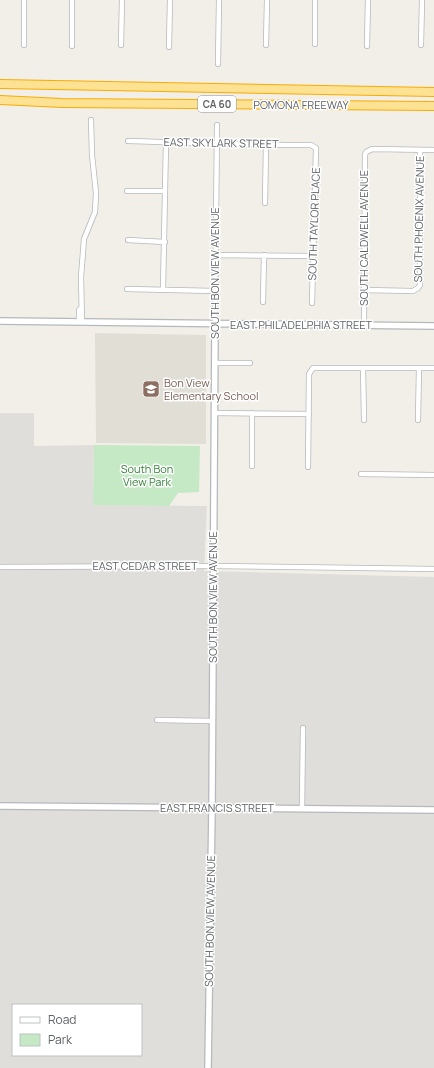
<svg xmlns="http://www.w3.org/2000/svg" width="434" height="1068" font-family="Manrope,sans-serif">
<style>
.industrial{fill:#e0deda;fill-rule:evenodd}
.education{fill:#e1ded6}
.green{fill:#c5e8c5}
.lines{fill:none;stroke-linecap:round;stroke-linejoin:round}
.minor-casing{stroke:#b5b8bc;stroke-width:6}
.tertiary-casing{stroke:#b5b8bc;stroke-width:8}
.motorway-casing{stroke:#f9ab00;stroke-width:10}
.minor{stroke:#fff;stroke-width:4.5}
.tertiary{stroke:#fff;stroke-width:5.5}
.motorway{stroke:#fde293;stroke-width:8}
.labels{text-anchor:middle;stroke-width:3;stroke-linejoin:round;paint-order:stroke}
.shield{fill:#fff;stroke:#8f9295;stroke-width:1}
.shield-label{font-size:10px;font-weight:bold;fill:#5f6368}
.street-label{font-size:11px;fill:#5f6368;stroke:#fff}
.education-label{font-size:11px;fill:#785e54;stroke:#fff;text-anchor:start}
.park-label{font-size:11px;fill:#348238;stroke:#fff}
</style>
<rect width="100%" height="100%" fill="#f1efe8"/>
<path class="industrial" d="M0,413H34V446L94,445L93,505L207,506L204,571L434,577V1068H0ZM13,1005H141V1055H13Z"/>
<path class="education" d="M95,333L206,335V444L96,443Z"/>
<path class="green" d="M94,445L200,446L199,492L178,493L169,506L93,505Z"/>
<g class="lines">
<defs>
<path id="minor" d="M315,44V0
M24,45V0
M121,45L122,0
M266,45L267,0
M421,45L422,0
M72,46V0
M367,46L368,0
M169,47L170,0
M218,64L219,0
M128,141C189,143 250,145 311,145L316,148L312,303
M127,191H165
M265,203L266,145
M128,240L165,242
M215,255L313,256
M127,289L215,291
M163,290L166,142
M364,290L413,291L418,288L420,285V150
M263,302L264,255
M79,322V310L81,308
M82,322L81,277L84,239L95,212L96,193L92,155L91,120
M215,324L217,125
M364,325L365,155L366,152L372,149L434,150
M215,363H250
M363,368L364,420
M214,413L309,414
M418,420L419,368
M252,466V413
M308,467L309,374L313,368H434
M361,474L434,475
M0,567L213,566L434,569
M157,720L212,721
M302,809L303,728"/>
<path id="tertiary" d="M0,321L434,326
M0,806L434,810
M208,1068L212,809L215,324"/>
<path id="motorway" d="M0,84L434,92
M0,100L62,103L434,106"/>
</defs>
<use href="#minor" class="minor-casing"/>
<use href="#tertiary" class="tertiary-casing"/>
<use href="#motorway" class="motorway-casing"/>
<use href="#minor" class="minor"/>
<use href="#tertiary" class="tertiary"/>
<use href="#motorway" class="motorway"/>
</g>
<defs>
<symbol id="school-square" viewBox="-11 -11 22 22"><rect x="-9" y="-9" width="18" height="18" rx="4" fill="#8d6e63" stroke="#fff"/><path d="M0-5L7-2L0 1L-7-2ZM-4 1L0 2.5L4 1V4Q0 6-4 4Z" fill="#fff"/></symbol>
</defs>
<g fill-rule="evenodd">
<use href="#school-square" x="141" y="379" width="20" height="20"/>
</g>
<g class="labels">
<rect class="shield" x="198" y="96" width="38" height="16" rx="3"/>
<g class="shield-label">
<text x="217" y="108">CA 60</text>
</g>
<g class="street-label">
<text x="301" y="109">POMONA FREEWAY</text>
<text transform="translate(221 143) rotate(1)" y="4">EAST SKYLARK STREET</text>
<text transform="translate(419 219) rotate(-89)" y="4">SOUTH PHOENIX AVENUE</text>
<text transform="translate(314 224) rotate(-88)" y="4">SOUTH TAYLOR PLACE</text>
<text transform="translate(364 238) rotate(-90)" y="4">SOUTH CALDWELL AVENUE</text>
<text transform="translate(215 273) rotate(-90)" y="4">SOUTH BON VIEW AVENUE</text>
<text x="301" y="329">EAST PHILADELPHIA STREET</text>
<text x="145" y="570">EAST CEDAR STREET</text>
<text transform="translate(213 597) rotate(-90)" y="4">SOUTH BON VIEW AVENUE</text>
<text x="217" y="812">EAST FRANCIS STREET</text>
<text transform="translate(210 921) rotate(-89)" y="4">SOUTH BON VIEW AVENUE</text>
</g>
<g class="education-label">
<text x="164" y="387">Bon View<tspan x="164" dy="13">Elementary School</tspan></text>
</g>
<g class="park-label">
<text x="147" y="473">South Bon<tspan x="147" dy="13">View Park</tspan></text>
</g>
</g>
<rect x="12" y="1004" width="130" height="52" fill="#ffffff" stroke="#bfc1c3"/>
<rect x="20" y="1017" width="20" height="6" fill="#ffffff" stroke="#bfc1c3"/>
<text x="48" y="1024" font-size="12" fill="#5f6368">Road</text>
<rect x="20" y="1034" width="20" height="12" fill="#c5e8c5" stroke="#bfc1c3"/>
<text x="48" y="1044" font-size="12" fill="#5f6368">Park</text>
</svg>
